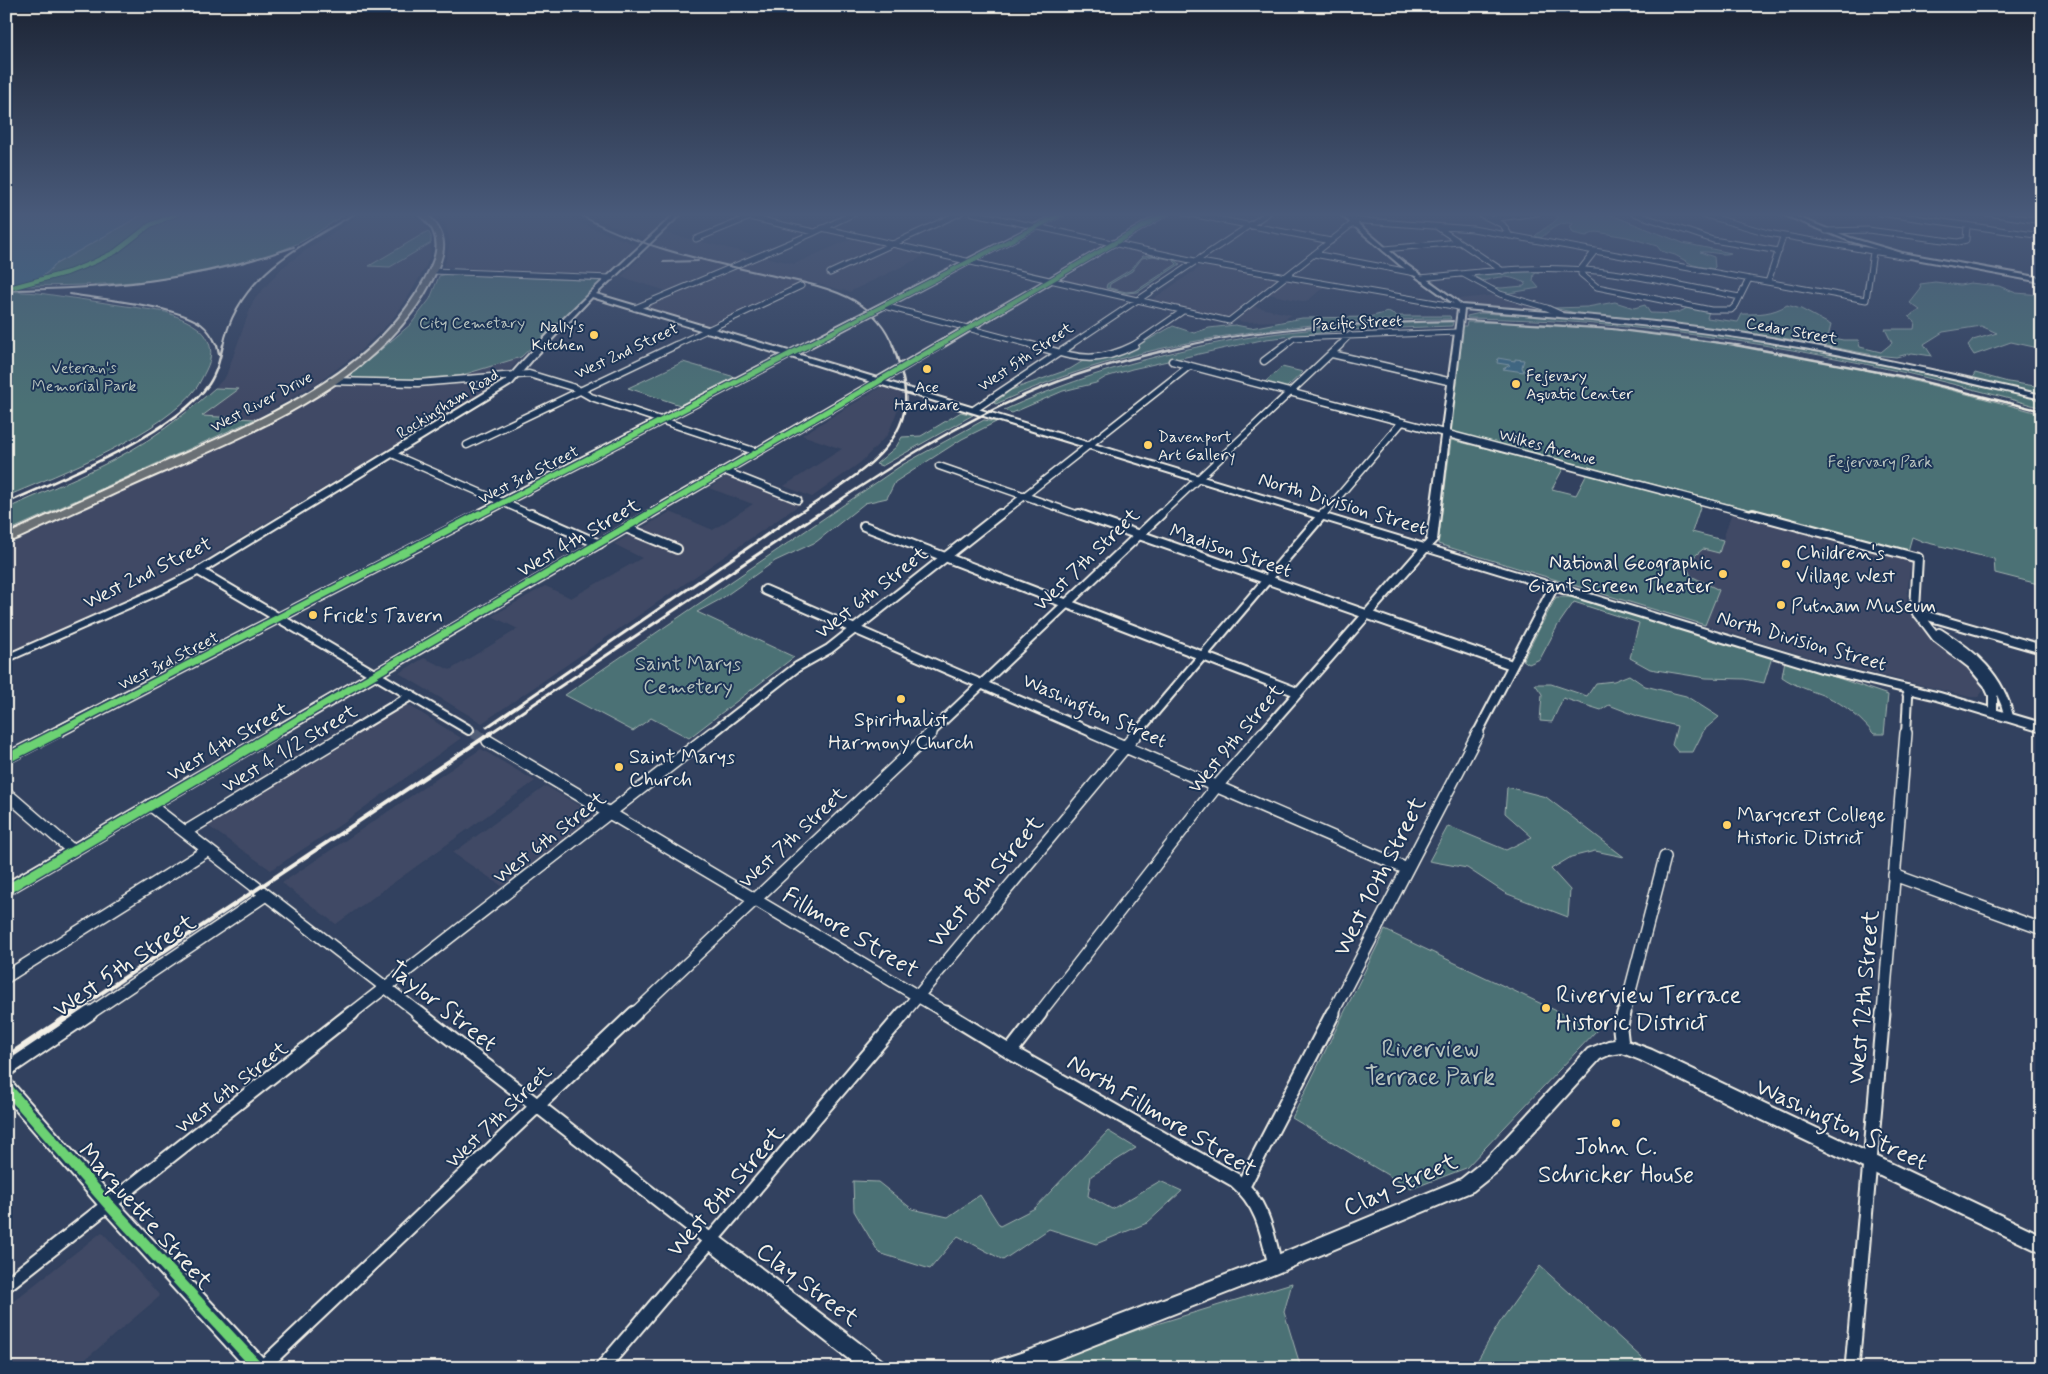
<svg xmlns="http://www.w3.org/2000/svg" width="2048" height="1374" font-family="Mynerve,sans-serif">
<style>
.built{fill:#414a65}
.green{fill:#4b7174;stroke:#a0b1ae;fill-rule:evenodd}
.water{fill:#3e6983;stroke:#879fab}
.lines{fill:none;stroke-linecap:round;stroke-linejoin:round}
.minor-tunnel-far1{stroke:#4f5b74;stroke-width:8;stroke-dasharray:8 4;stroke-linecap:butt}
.minor-tunnel{stroke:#4f5b74;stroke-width:11;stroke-dasharray:11 5;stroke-linecap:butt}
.minor-far4-casing{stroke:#f4f1e8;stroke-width:7}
.minor-far3-casing{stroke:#f4f1e8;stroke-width:9}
.minor-far2-casing{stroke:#f4f1e8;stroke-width:12}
.minor-far1-casing{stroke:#f4f1e8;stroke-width:14}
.minor-casing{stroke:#f4f1e8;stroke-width:17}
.tertiary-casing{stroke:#f4f1e8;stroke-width:4}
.secondary-casing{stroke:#f4f1e8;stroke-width:4}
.primary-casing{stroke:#f4f1e8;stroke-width:4}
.minor-far4{stroke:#1d3557;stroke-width:5}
.minor-far3{stroke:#1d3557;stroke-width:6}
.minor-far2{stroke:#1d3557;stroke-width:8}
.minor-far1{stroke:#1d3557;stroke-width:11}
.minor{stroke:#1d3557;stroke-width:13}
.tertiary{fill:#1d3557;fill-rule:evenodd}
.secondary{fill:#1d3557;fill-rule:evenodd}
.primary{fill:#6b7074;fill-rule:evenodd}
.rail-far4{stroke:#f4f1e8;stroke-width:2}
.rail-far3{stroke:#f4f1e8;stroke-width:2.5}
.rail-far2{stroke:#f4f1e8;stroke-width:3}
.rail-far1{stroke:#f4f1e8;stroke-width:4}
.rail{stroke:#f4f1e8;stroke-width:5}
.cycleway-far4-casing{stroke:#1d3557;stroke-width:6}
.cycleway-far3-casing{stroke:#1d3557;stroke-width:8}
.cycleway-far2-casing{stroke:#1d3557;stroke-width:10}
.cycleway-far1-casing{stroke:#1d3557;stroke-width:12}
.cycleway-casing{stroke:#1d3557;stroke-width:14}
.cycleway-far4{stroke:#6cd273;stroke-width:4.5}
.cycleway-far3{stroke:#6cd273;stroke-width:5.5}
.cycleway-far2{stroke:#6cd273;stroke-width:7}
.cycleway-far1{stroke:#6cd273;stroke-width:9}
.cycleway{stroke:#6cd273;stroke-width:11}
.poi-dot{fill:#ffd166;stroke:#1d3557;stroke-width:2}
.labels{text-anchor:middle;stroke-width:4;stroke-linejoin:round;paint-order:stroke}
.far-park-label{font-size:16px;fill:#b9c4bf;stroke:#1d3557}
.far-street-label{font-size:16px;fill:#f4f1e8;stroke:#1d3557}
.far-poi-label{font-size:16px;fill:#f4f1e8;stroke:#1d3557;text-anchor:start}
.street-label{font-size:20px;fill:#f4f1e8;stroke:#1d3557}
.poi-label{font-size:20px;fill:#f4f1e8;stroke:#1d3557;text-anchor:start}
.park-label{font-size:20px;fill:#b9c4bf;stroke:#1d3557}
.near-street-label{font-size:24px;fill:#f4f1e8;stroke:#1d3557}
.near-poi-label{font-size:24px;fill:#f4f1e8;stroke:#1d3557;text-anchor:start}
.near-park-label{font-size:24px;fill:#b9c4bf;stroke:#1d3557}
</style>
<rect width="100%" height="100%" fill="#32415f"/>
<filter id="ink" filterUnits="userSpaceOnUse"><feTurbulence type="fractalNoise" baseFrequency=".02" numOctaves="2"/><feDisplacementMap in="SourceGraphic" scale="10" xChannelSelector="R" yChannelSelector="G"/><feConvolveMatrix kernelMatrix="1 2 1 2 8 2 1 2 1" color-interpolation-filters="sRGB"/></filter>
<g filter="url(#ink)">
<path class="built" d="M365,213H410L424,223L428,231L370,265L390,267L431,243L430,256L425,268L407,299L391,321L360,351L321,381L255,419L201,416L238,389L215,388L226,376L253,301L282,268L313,245Z
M439,213H565L579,223L637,245L606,275L444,267L450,244L446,224L437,214Z
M590,213H672L646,238L609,224Z
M665,233L794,264L853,238L926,255L849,292L807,281L709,326L643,306L674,293L621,277Z
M1119,246L1185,261L1132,297L1061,281Z
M1203,265L1211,267L1325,286L1306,302L1259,292L1243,304L1292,315L1280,321L1244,322L1150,301Z
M1497,295L1524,305L1547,310L1546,312L1468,307L1458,299Z
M521,357L508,372L459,376Z
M501,379L492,387L167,582L6,653V546L256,429L338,383Z
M881,387L900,392L901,401L888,434L861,462L812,497L784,486L842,449L802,435Z
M726,477L802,503L482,723L399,673L424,658L450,670L518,629L492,616L545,586L571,598L642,558L614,544L670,512L713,530L753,504L709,488Z
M1732,512L1911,558L1906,606L1919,625L1934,639L1962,661L1978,679L1983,691L1978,697H1970L1816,659L1705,625L1719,590L1690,576L1685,564L1703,549L1719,552Z
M405,703L461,738L337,827L271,870L208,826Z
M481,749L535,781L336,924L282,883Z
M546,786L595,815L502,886L453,853Z
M102,1232L160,1296L75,1368H6V1307Z"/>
<path class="green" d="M145,213H347C331,223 315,235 299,243C210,283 107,286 12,286C28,282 44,279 54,265Z
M1555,213H1606L1683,243L1731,253C1723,256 1710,251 1700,252L1714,257L1715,267L1713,269L1693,265L1675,255L1661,251L1657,246L1627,237L1596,232L1586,236L1573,233L1570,227L1573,224C1561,220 1550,230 1541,238L1535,236C1542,229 1551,226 1558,218Z
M428,231L431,236V243L390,267L369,266Z
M1143,256C1153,254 1173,256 1180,264L1138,292L1126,293L1106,288L1107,284L1130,270ZM1153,256L1173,260L1177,264L1136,291L1126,292L1109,288L1110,284L1132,271L1142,258Z
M1544,269L1551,270L1534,274L1533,281L1539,288L1504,294L1484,286L1501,288L1524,286L1526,283C1518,280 1511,277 1503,277C1491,277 1484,284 1472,279L1473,275Z
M447,274L603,281L521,357L459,376L401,380L354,378L351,375L411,324L430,299L439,276Z
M1935,282L1960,285L1970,283L1999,286L2016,293L2042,295V346L2034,347L2011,342L1974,355L1968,346L1973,340L1997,333L1981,326L1943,332L1924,344L1932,356L1912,353L1896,357L1874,355L1789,339L1727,330L1576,313L1554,308L1587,307L1615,302L1634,308L1645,305L1650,313C1664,313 1677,316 1688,307L1709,311L1707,318L1738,322L1742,314C1759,314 1772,314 1787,305L1801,309L1831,325L1828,337L1843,340H1858L1860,347L1881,352L1892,343L1885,329H1914L1915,322L1909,317L1920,310L1910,303L1921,289L1920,284Z
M6,291L39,293L166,312C178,317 197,324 205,335C213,347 212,358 206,370C203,376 200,382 197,387C164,433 60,474 7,496Z
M1388,312L1396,316H1450L1451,319C1299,319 1135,339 996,404L994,403L1011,390L1070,369L1083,361L1097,359L1130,350L1173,326L1194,333L1209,328L1235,325L1251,328L1302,318L1369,317Z
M1480,313L1587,319L1679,328L1843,355L2042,400V408C1896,366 1746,337 1595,324C1553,320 1510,319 1467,318V316Z
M1431,322H1453L1452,326L1346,330L1266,339L1132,369L1106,377L1096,383L1063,391L1012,413L1004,410C1097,368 1196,342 1297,331C1342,326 1386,324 1431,322Z
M1467,322C1662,321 1855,363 2042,414V585L1995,573L1994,559L1924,542L1912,537L1908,551L1450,431L1463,326H1466Z
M683,362L735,377L680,405L628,388Z
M1282,367L1303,372L1286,388L1265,382Z
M1975,373L2008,382L2042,387V393L2020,391L1972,378Z
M215,388L239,389L202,416L255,419L6,532V509C54,487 104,468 148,440C172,424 194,407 215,388Z
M961,412L973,415L882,466L876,464L896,447L902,437L921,436Z
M984,420L996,422L962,439L895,482L887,498L865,503L816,542L775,561L721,599L697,612L794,657L689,738L651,718L633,731L565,695L902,465Z
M1451,440L1564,467L1552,489L1576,495L1587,474L1701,504L1692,532L1723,540L1719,553L1703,549L1685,564L1691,576L1719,590L1705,625L1438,544Z
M1556,597H1571L1772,657L1764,683L1744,679L1706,678L1650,669L1630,658L1639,623L1574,602L1558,625L1540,659L1529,664L1523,660Z
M1785,660L1888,695L1884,734H1874C1860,718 1845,704 1825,696C1809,690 1795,686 1782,677Z
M1629,675L1645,686L1686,696L1719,717L1704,730L1693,752H1678L1672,745L1677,726L1640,717L1609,705L1601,710L1563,698L1552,722L1540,721L1542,694L1535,684H1551L1587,696L1596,683L1614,681Z
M1507,787L1546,797L1624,857L1595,851L1571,857L1551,869L1570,890L1568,917L1505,893L1467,868L1429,861L1448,826L1506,850L1532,837L1505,813Z
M1385,930L1597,1030L1466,1168L1411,1189L1292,1118Z
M1108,1131L1136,1148L1091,1176L1088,1196L1112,1209L1160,1181L1182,1191L1147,1223L1096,1244L1049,1229L1003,1260L958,1236L930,1269L879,1253L854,1211L853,1181L878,1182L912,1209L948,1217L980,1195L1000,1226L1035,1208Z
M1540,1266L1653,1368H1473L1500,1322Z
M1292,1283L1284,1312L1301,1368H1029L1140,1329Z"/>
<path class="water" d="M6,213H145L54,265C43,281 24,283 6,288Z
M1498,358L1515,361V359L1524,360L1522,367L1524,372L1503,369L1510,365L1497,363Z"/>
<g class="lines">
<path class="minor-tunnel-far1" d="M469,730L476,734"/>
<path class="minor-tunnel" d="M474,733L488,741"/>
<defs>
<path id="minor-far4" d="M731,213L814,232
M973,213L1195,261L1459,307
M1185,213L1331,241
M1478,213L1503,225L1510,236
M1633,213L1713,240L1779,251
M1698,213L1768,233L1907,257
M1880,213L2042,236
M1988,213L2042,221
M1491,219L1537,213
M1351,220L1473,229L1866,300L1873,252
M1437,227L1503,271
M822,228L1229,321L1351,225H1356
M1826,231L1868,230L1958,242L1966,240L1967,225
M696,239L760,213
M1385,249L1459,242
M1595,251L1581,269V274L1597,287L1711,310H1731L1736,305L1749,279
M1314,254L1415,273
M433,271L611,278
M830,273L960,213
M1463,274L1500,294L1547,308L1560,314
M1422,278C1470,273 1518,267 1567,269C1625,271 1683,286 1740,297
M1768,282L1783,237
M884,306L1036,346
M635,308L811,234L855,213
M673,346L801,286
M1069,346L1268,213
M1132,346L1183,311
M1284,346L1294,338L1458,332
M1339,346L1350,335"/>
<path id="minor-far3" d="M1031,345C1074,356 1091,367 1135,345
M1332,354L1452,382
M1172,361L1758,516
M1264,361L1285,345
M331,381L418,383L529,374L575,388L591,397L757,452
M975,409L1071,345
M467,445L676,345
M392,454L534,516
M939,466L1082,516
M725,471L798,500
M999,516L1188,367
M1159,516L1340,345
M1322,516L1402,422"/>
<path id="minor-far2" d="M531,514L599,544
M1079,514L1512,665
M1753,514L1918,558L1915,609L1936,637L1971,664L1988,684L1993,695V712
M864,526L1297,692
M626,528L677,549
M199,571L469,730
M765,590L1096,734
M1917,613L2042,649
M1939,633C1973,654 2000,677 2009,717
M347,734L412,695
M711,734L797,667L829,649L1000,514
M929,734L1161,514
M1136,734L1323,514
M1262,734L1426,547
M1477,734L1554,586
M1906,734L1908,696L1906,689"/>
<path id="minor-far1" d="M1093,733L1407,869
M488,741L948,1014
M6,793L73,851
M150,805L420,1014
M185,832L349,733
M1894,875L2042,929
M6,977L208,850
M89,1014L266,895
M351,1014L712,733
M634,1014L931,733
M903,1014L1137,733
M1039,1014L1216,787L1263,733
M1332,1014L1478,733
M1624,1014L1665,857
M1883,1014L1906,733"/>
<path id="minor" d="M418,1013L710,1240
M946,1013L1010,1052L1235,1180C1263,1204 1267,1231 1275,1265
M1622,1046L1620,1029L1624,1013
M1010,1052L1040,1013
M6,1070L90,1013
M1243,1186L1333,1013
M6,1285L352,1013
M261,1368L635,1013
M602,1368L904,1013
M1852,1368L1883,1013"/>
<path id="tertiary" d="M676,213H682L596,294L792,352V356H786L592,297L534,358L512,384L202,573L163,593L6,662V655L155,589L196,569L506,380C558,320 618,267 676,213Z
M1339,213H1345L1404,263L1457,301L1461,305C1560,313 1660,320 1759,336C1854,352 1948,373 2042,395V399C1947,378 1853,355 1757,340C1660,325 1562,317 1464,309L1437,540L1429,549H1423L1421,547L1427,540L1458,310L1453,303L1400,265Z
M1779,213H1787L1851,238L1902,253L2042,278V282L1899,256L1847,240Z
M1622,1039L1652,1050L2042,1235V1253L1731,1105L1640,1060L1622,1053L1609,1055L1600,1059L1498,1171L1473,1191L1275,1274L1035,1368H993L996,1361L1033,1349L1275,1256L1461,1179L1486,1159L1588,1049L1608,1041Z
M6,1080L12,1082L115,1199L266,1361L269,1368H246L103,1211L6,1099Z
M710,1231L716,1234L883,1361L886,1368H860L704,1246L701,1240L704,1234Z"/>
<path id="secondary" d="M1058,213H1066L797,354L877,378L1162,213H1169L885,381L1828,666L1940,693L2042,723V732L1933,699L1821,672L879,384L6,896V883L871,382L791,357L6,764V753Z"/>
<path id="primary" d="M418,213H425C450,234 446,253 432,280C375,392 228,441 120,491C95,503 69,514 44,526C32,531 19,539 6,542V535C60,510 114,485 168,461C262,419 374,375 425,279C432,265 441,249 434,233C431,224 424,220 418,213Z"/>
</defs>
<use href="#minor-far4" class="minor-far4-casing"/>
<use href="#minor-far3" class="minor-far3-casing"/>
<use href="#minor-far2" class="minor-far2-casing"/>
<use href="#minor-far1" class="minor-far1-casing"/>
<use href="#minor" class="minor-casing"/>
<use href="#tertiary" class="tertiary-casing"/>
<use href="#secondary" class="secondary-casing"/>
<use href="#primary" class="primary-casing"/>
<use href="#minor-far4" class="minor-far4"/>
<use href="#minor-far3" class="minor-far3"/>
<use href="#minor-far2" class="minor-far2"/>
<use href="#minor-far1" class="minor-far1"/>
<use href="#minor" class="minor"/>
<use href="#tertiary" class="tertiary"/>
<use href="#secondary" class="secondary"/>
<use href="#primary" class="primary"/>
<path class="rail-far4" d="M577,213C629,244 701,260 760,273C792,280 826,285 855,301C873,312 886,326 893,346
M663,262L698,261
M6,290C108,289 197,280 294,247
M70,294C105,300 173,305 201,324C209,330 213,337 217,346
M1466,320L1612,329L1743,346
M223,346C238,275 299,247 356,213
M1184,346C1272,326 1363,323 1453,321"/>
<path class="rail-far3" d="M217,345L219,354
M1735,345L1900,376L2042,411
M6,503C61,479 175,433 209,384C217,372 220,358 223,345
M795,516C833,490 901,456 905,405C907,385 899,363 893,345
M816,516C889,467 962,420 1044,387C1091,368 1140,356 1189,345"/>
<path class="rail-far2" d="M487,727L797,514
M489,734L818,514"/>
<path class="rail-far1" d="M70,1014L491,733"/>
<path class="rail" d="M6,1057L72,1013"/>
<defs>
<path id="cycleway-far4" d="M6,289L69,272L94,262L115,252L150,225L179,213
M806,346L1063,213
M938,346L1166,213"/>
<path id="cycleway-far3" d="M477,516L808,345
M647,516L941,345"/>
<path id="cycleway-far2" d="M54,734L479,514
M273,734L649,514"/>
<path id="cycleway-far1" d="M6,759L57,733
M6,890L275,733"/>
<path id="cycleway" d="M6,1087L109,1205L259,1368"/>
</defs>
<use href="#cycleway-far4" class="cycleway-far4-casing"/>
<use href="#cycleway-far3" class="cycleway-far3-casing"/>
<use href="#cycleway-far2" class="cycleway-far2-casing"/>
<use href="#cycleway-far1" class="cycleway-far1-casing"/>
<use href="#cycleway" class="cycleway-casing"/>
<use href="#cycleway-far4" class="cycleway-far4"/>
<use href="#cycleway-far3" class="cycleway-far3"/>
<use href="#cycleway-far2" class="cycleway-far2"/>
<use href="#cycleway-far1" class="cycleway-far1"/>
<use href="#cycleway" class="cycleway"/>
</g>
</g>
<linearGradient id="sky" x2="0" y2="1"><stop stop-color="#1c2434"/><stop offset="0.53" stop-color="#495a7a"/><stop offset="1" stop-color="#495a7a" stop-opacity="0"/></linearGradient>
<rect width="2048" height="405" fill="url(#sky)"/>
<g class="poi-dot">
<circle cx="594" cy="335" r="5"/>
<circle cx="927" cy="369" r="5"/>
<circle cx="1516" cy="384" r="5"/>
<circle cx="1148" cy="445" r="5"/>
<circle cx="1786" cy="564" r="5"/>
<circle cx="1723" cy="574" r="5"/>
<circle cx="1781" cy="605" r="5"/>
<circle cx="313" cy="615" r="5"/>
<circle cx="901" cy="699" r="5"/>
<circle cx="619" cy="767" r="5"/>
<circle cx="1727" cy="825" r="5"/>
<circle cx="1546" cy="1008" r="5"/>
<circle cx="1616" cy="1123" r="5"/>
</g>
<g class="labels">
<g class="far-park-label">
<text x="472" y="328">City Cemetary</text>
<text x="84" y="373">Veteran's<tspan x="84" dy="18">Memorial Park</tspan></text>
<text x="1880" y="467">Fejervary Park</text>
</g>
<g class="far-street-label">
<text transform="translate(1357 322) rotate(-3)" y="6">Pacific Street</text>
<text transform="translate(1792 330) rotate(10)" y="6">Cedar Street</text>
<text transform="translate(626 350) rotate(-25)" y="6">West 2nd Street</text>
<text transform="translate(1025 356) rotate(-34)" y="6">West 5th Street</text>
<text transform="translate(261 401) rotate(-28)" y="6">West River Drive</text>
<text transform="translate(447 403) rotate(-32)" y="6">Rockingham Road</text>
<text transform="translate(1548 446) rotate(15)" y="6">Wilkes Avenue</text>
<text transform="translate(528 474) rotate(-27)" y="6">West 3rd Street</text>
<text transform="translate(168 660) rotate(-27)" y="6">West 3rd Street</text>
</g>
<g class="far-poi-label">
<text x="584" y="332" text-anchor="end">Nally's<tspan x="584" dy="18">Kitchen</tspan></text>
<text x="1526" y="381">Fejevary<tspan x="1526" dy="18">Aquatic Center</tspan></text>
<text x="927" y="392" text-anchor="middle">Ace<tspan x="927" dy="18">Hardware</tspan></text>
<text x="1158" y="442">Davenport<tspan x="1158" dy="18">Art Gallery</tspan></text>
</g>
<g class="street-label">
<text transform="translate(1343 503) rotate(17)" y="7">North Division Street</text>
<text transform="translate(578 537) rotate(-30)" y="7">West 4th Street</text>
<text transform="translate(1231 550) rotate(19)" y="7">Madison Street</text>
<text transform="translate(1086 559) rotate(-44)" y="7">West 7th Street</text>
<text transform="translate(147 572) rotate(-26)" y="7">West 2nd Street</text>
<text transform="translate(871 592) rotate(-38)" y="7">West 6th Street</text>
<text transform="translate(1802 640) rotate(16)" y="7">North Division Street</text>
<text transform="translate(1095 710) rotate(24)" y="7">Washington Street</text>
<text transform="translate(1235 738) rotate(-50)" y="7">West 9th Street</text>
<text transform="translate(228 741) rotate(-30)" y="7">West 4th Street</text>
<text transform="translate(289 748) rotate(-31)" y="7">West 4 1/2 Street</text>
<text transform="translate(549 837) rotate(-38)" y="7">West 6th Street</text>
<text transform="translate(792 837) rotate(-43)" y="7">West 7th Street</text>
<text transform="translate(231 1087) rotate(-38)" y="7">West 6th Street</text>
<text transform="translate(498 1116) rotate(-44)" y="7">West 7th Street</text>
</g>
<g class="poi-label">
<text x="1796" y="559">Children's<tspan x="1796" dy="23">Village West</tspan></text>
<text x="1713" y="569" text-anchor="end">National Geographic<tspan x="1713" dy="23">Giant Screen Theater</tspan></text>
<text x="1791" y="612">Putnam Museum</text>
<text x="323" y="622">Frick's Tavern</text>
<text x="901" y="726" text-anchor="middle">Spiritualist<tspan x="901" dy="23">Harmony Church</tspan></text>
<text x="629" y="763">Saint Marys<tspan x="629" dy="23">Church</tspan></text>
<text x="1737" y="821">Marycrest College<tspan x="1737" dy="23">Historic District</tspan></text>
</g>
<g class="park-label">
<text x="688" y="670">Saint Marys<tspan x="688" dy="23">Cemetery</tspan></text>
</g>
<g class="near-street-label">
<text transform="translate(1379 876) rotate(-63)" y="8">West 10th Street</text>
<text transform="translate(985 881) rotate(-50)" y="8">West 8th Street</text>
<text transform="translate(851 932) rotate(31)" y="8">Fillmore Street</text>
<text transform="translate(124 965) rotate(-34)" y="8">West 5th Street</text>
<text transform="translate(1863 997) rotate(-85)" y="8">West 12th Street</text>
<text transform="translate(443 1006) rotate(38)" y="8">Taylor Street</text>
<text transform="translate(1162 1115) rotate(31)" y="8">North Fillmore Street</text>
<text transform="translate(1842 1124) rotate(25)" y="8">Washington Street</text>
<text transform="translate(1400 1184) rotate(-24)" y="8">Clay Street</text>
<text transform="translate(725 1191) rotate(-49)" y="8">West 8th Street</text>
<text transform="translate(146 1216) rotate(48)" y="8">Marquette Street</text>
<text transform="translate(808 1284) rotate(37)" y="8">Clay Street</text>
</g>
<g class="near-poi-label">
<text x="1556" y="1002">Riverview Terrace<tspan x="1556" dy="28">Historic District</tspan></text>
<text x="1616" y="1154" text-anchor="middle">John C.<tspan x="1616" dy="28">Schricker House</tspan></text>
</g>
<g class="near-park-label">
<text x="1430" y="1056">Riverview<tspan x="1430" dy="28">Terrace Park</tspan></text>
</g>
</g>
<rect width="2048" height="1374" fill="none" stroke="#1d3557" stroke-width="25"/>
<rect x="12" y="12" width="2023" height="1349" fill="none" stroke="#f4f1e8" stroke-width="2" filter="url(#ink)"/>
</svg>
